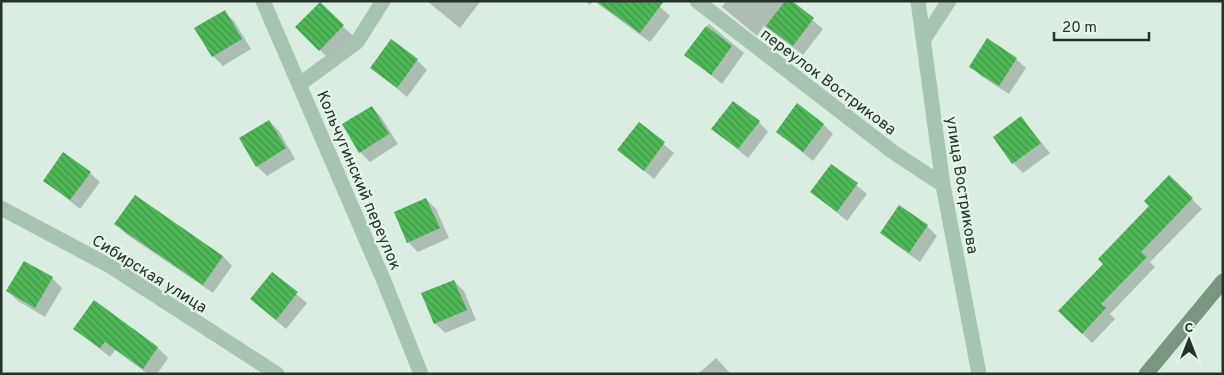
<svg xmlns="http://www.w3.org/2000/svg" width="1224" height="375" font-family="Overpass,sans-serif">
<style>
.shadow{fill:#0003}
.building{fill:url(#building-back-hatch)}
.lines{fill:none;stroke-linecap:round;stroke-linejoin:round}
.street{stroke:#a7c4b0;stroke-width:15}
.secondary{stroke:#79977f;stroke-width:15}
.labels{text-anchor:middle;stroke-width:4.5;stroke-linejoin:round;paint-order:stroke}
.street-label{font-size:16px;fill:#263128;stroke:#e5f6eb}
</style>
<defs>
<pattern id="building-back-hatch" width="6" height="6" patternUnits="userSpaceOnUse" patternTransform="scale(1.25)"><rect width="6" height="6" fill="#4eb757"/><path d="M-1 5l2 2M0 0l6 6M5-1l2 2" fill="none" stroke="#419548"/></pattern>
</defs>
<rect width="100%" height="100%" fill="#d9ede1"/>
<path class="shadow" d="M427,1H479L480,2L460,28Z
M585,1H593L590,5Z
M594,1H654L670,16L650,42Z
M726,1H790L823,29L803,55L764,26L757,36L722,7Z
M320,4L353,36L330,60L297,27Z
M224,12L234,21L251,49L223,66L213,56Z
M709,24L744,53L722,84L686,55Z
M1016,59L1026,68L1009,94L981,76L971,66Z
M417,60L427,70L407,97L372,67Z
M372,107L381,117L398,144L370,162L360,152Z
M1021,118L1050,153L1023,173L1013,163Z
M269,121L279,131L295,159L267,176L257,166Z
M759,122L768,132L748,158L713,129Z
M639,124L674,153L654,179L619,150Z
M823,124L833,134L813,161L777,132Z
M832,165L867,194L847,221L812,192Z
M90,173L100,182L80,209L44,180Z
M1169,177L1202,209L1150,262L1155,267L1110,314L1115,319L1092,343L1060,311L1105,264L1151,206Z
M426,199L436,209L449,238L418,252L408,242Z
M899,207L927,226L937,236L920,262L892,242L882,233Z
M116,224L223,256L232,266L213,293L126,234Z
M272,274L307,303L286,329L251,299Z
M52,278L62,288L45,317L18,301L8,291Z
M454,281L464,291L476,320L445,333L435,323Z
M94,302L158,348L168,358L157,374H148L115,350L110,357L74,329Z
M716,358L731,374H698Z"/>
<path class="building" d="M596,1H664L640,33Z
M785,1H792L814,18L793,46L766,26Z
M320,2L344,25L319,51L295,27Z
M225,10L242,39L212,57L194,28Z
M706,26L732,46L711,75L684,55Z
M987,38L1017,58L999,86L969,67Z
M391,39L418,59L397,88L370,68Z
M733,101L760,121L738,149L711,129Z
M797,103L824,124L803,152L776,132Z
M372,106L389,134L359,153L342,124Z
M1021,116L1041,143L1012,164L993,137Z
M269,120L286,148L256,167L239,138Z
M639,122L665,142L644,171L617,150Z
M63,152L91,172L70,200L43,181Z
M831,164L858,183L837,212L810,192Z
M1169,175L1193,198L1141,252L1147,257L1101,304L1106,308L1082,334L1058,311L1103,264L1098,259L1149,206L1144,201Z
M135,195L223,256L203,285L114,224Z
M426,198L440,228L407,243L394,212Z
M899,205L928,225L909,253L880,233Z
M24,261L53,277L35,308L6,291Z
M272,272L298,292L276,320L250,299Z
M454,280L467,310L434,324L421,293Z
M94,300L158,347L143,369L105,342L100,348L73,329Z"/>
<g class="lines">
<path class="street" d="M263,1L386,286L421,374
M697,1L893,152L943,185
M918,1L943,185L979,374
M924,39L949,1
M300,84L357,42L383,1
M1,208L110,266L277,374"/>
<path class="secondary" d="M1146,374L1223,281"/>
</g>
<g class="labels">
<g class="street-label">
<text transform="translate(829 81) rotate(37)" y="6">переулок Вострикова</text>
<text transform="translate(360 180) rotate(67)" y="6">Кольчугинский переулок</text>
<text transform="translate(963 185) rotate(81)" y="6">улица Вострикова</text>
<text transform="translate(150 273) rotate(32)" y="6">Сибирская улица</text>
</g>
</g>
<rect width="1224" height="375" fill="none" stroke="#263128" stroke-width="5"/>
<g transform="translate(1189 340)" stroke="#e5f6eb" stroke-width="4" paint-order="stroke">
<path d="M0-4L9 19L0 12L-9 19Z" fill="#263128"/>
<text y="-8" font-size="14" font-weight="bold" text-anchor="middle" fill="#263128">С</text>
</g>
<path d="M1054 32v8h95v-8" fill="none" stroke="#263128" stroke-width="2.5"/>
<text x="1062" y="32" font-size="15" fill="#263128" stroke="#e5f6eb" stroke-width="4" paint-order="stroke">20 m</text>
</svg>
